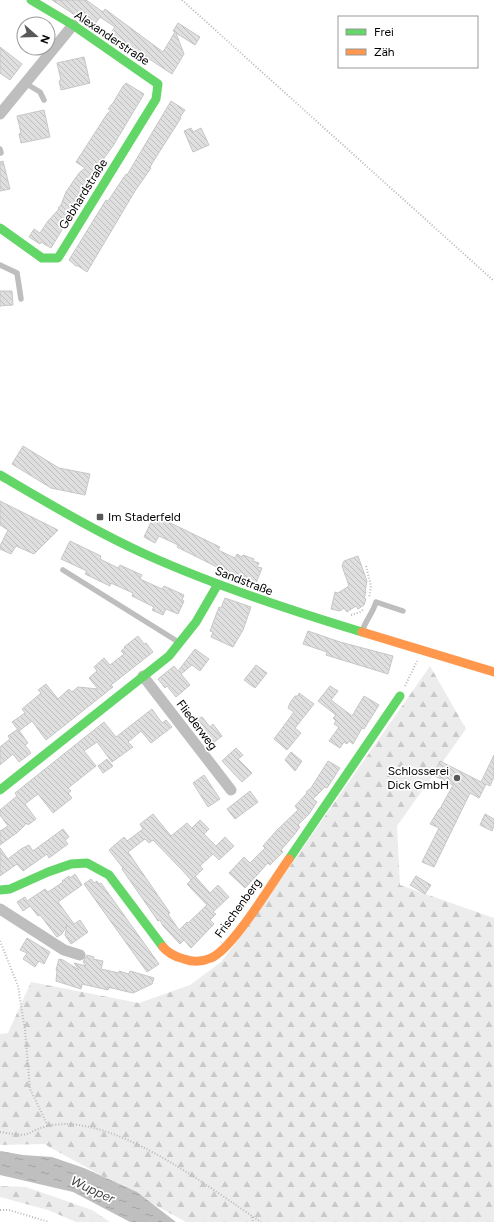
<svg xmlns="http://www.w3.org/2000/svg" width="494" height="1222" font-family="Figtree,sans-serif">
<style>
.forest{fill:url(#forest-firs)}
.water{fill:url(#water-ripples)}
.building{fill:url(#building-back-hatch);stroke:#c7c7c7;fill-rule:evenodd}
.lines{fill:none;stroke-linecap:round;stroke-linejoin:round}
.path{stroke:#b9b9b9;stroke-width:2;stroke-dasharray:1 2;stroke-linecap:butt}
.lane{stroke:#bebebe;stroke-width:5.5}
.street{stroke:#bebebe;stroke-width:11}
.fast{stroke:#63d668;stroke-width:9}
.slow{stroke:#ff974d;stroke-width:9}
.poi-dot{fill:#595959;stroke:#fff;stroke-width:1.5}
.labels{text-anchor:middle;stroke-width:3.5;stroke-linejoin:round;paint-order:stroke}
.street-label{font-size:12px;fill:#000;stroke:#fff}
.poi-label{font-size:12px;fill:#000;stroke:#fff;text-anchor:start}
.water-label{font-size:13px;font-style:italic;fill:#444;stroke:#fff}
</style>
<defs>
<pattern id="forest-firs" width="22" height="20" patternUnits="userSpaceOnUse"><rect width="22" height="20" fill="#ececec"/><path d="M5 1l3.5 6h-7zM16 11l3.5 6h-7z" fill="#c9c9c9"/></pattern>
<pattern id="water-ripples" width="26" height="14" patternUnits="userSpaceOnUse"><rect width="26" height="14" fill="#bfbfbf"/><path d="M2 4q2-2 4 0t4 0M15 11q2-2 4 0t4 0" fill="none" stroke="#a2a2a2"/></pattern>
<pattern id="building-back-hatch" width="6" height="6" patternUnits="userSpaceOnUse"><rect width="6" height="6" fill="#dfdfdf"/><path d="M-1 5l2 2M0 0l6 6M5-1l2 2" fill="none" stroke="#bebebe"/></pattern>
</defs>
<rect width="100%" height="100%" fill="#fff"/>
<path class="forest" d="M430,666L466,729L397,826L400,885L494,918V1222H186L44,1144L0,1145V1034L8,1033L31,982L139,1003L190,985L221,962L244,932Z
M0,1186L26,1187L92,1210L110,1222H76L48,1210L0,1197Z"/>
<path class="water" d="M0,1151L23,1155L52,1157L84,1168L137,1192L176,1222H130L73,1192L0,1175Z"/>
<path class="building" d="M52,0H86L103,12L105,9L163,52L175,32L173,31L178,23L200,37L195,45L176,33L184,54L172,74L122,41L121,43L110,34L115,27L100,17L93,27Z
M0,47L22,64L10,80L0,73Z
M84,57L90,83L61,90L59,81L61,80L57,63Z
M126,83L144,94L113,146L99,165L92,178H93L51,248L41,242L40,244L29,237L34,229L40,233L48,221L59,209L58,208L61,205L66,192L79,173L85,168L76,162L107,114L111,110L108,109L113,103L123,86Z
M171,101L185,110L180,117L181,118L158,154L150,167L151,168L135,191L87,272L78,266H76L69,260L106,200L108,201L126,174L127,175Z
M44,110L50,137L21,143L19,134L21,133L17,116Z
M191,128L193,132L201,128L209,145L193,152L184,131Z
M3,161L10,189L0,191V162Z
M0,291H12L13,305L0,306Z
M23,446L59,468L90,474L85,495L51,488L12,464Z
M0,501L58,530L34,554L16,546L11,554L0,549V546L8,530L0,525Z
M156,516L220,547L218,550L235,558L237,554L242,557L243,555L254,559L253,561L259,563L257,567L262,568L256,583L223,570L177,547L178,545L159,536L155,543L144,537L153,518L154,519Z
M70,541L101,556L100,559L118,568L120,565L142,575L140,579L162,589L164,586L184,595L182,600L184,601L178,614L166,609L163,615L152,610L154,607L132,596L133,593L111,583L110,586L85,574L87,571L61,559Z
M358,556L367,581L365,592H366L364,598L366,599L364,605L358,609L356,606L347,612L344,608L340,611L331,609L335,592L338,593L349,586L342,566L344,561Z
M225,598L251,607L243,630L233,647L211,637L213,632L210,631L219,607L221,608Z
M308,631L340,642L393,656L388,674L326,655L327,652L303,644Z
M138,636L144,644L146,643L153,652L111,685L113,687L46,740L32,721L19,731L12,722L25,713L22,709L41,693L38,690L46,684L58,699L69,689L72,692L78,687L98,689L89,678L97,671L94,667L104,658L110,665L124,654L121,651L125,648L124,647Z
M195,649L209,659L200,671L192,665L181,674L190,685L176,697L167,686L165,688L158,679L174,666L178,671Z
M256,665L267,673L255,688L244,680Z
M330,686L338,691L331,700L352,716L364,696L379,705L364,729L362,728L353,744L349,741L347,744L344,742L340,748L329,741L339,727L334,724L336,721L333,718L336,715L318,701Z
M299,693L314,704L295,728L301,733L287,750L274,739L294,712L288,708L290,703L295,696H298Z
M152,709L162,723L166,720L172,727L151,743L141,731L128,742L133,747L112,762L97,742L84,751L96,766L68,788L71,791L68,793L72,798L53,813L38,794L25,804L36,819L28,825L27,823L18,832L0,845V831L8,826L0,815V810L17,796L15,793L104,722L116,737Z
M202,717L210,727L213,724L222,736L209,746L191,722Z
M18,729L28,743L25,745L31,753L19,762L13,754L0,765V747L10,739L8,736Z
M236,748L243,755L238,759L252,773L242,782L222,761Z
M291,752L302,761L295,771L285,760Z
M494,755V777L490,786L486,784L479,798L470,793L434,867L422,862L439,828L430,824L439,809H440L453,785L433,775L440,761L481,782Z
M107,759L113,766L103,773L98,766Z
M328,761L340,768L327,788L325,787L313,799L317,802L309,814L298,825L300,827L294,835L281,850L283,852L270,865L268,863L245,888L229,873L244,857L250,863L265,848L263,846L277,830L298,810L295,806L307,793L306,792L311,788Z
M204,775L220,799L208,807L193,783Z
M250,791L258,802L235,819L227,809Z
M153,814L171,836L187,823L192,828L200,820L209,829L204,834L216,846L225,837L234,846L219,860L213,854L200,866L203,869L191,880L195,876L210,893L218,885L229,897L213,912L216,914L210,920L214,924L191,948L184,940L180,944L163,926L160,920L158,921L122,869L123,868L109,850L124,837L127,841L143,829L140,824ZM145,839L149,843L153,840L182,870L191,880L187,884L207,905L188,923L187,922L179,930L168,914L170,913L128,852Z
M485,814L494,819V826L492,831L480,825Z
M63,829L69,837L65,840L68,844L49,858L47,854L23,871L17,864L0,876V848L8,859L21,849L29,845L33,851Z
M75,874L82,885L58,902L74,924L80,920L88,932L71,944L65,935L67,925L62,934L57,937L40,915L38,916L30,906L23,911L17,902L25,897L27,901L45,889L48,892L63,882L62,881L69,876L70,878Z
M416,876L431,885L425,894L410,885Z
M91,879L94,883L97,881L99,884L101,883L159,964L147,972L84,884Z
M27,938L50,952L44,964L39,961L35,967L23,959L27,953L20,950Z
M87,955L94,957L93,959L103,961L101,969L119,973V971L129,974L130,971L144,975L154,978L152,984L133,993L107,987L109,988L108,990L82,984L81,989L56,981L57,971L56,970L59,959L63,960L79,970L74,963L86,966L83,962Z"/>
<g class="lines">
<path class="path" d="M182,0L494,281
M366,566L371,586L369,598
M351,615L360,612L364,609
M405,686L417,661
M0,941L18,986L25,1030L30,1089L48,1126
M0,1132C8,1133 20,1136 27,1134C31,1133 34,1130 38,1129C47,1125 59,1124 68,1124C131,1127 208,1187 261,1222
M0,1210H9L49,1222
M252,1217L253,1222"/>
<path class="lane" d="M25,83L40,92L44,100
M0,149L1,153
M0,265L17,273L21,299
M63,570L180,643
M362,632C365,621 373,613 376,602L403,611"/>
<path class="street" d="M0,114L73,25
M143,676L231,790
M0,909L64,950L80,955"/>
<path class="fast" d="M0,228L42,258H58L156,99L158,84L73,25L31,0
M0,475C48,503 96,532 147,555C216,586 289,610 362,632
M0,790L169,656L196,622L218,584
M289,859L400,696
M0,890L10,889L48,872L71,864L87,863L109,875L163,947"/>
<path class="slow" d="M362,632L494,672
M163,947C168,953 176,957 184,959C192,962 202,962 211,958C233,949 273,881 289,859"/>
</g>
<g class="poi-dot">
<rect x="96" y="513" width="8" height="8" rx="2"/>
<circle cx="457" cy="778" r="4"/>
</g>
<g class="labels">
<g class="street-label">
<text transform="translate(112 38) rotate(34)" y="4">Alexanderstraße</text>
<text transform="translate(83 194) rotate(-58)" y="4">Gebhardstraße</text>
<text transform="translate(244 581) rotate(21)" y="4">Sandstraße</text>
<text transform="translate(197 725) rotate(53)" y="4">Fliederweg</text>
<text transform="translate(238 908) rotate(-54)" y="4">Frischenberg</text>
</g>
<g class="poi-label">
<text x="108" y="521">Im Staderfeld</text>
<text x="449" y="775" text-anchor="end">Schlosserei<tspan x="449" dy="14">Dick GmbH</tspan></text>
</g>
<g class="water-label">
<text transform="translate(93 1189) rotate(25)" y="5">Wupper</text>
</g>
</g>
<rect x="338" y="16" width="140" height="52" fill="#ffffff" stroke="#999999"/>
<rect x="346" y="29" width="20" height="6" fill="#63d668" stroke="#999999"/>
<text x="374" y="36" font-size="12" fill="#000000">Frei</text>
<rect x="346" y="49" width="20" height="6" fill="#ff974d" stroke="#999999"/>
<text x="374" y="56" font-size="12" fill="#000000">Zäh</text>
<g transform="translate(36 36) rotate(110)"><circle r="19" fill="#ffffff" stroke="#999999"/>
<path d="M0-3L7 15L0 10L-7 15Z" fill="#595959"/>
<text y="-6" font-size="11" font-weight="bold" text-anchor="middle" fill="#000000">N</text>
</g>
</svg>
